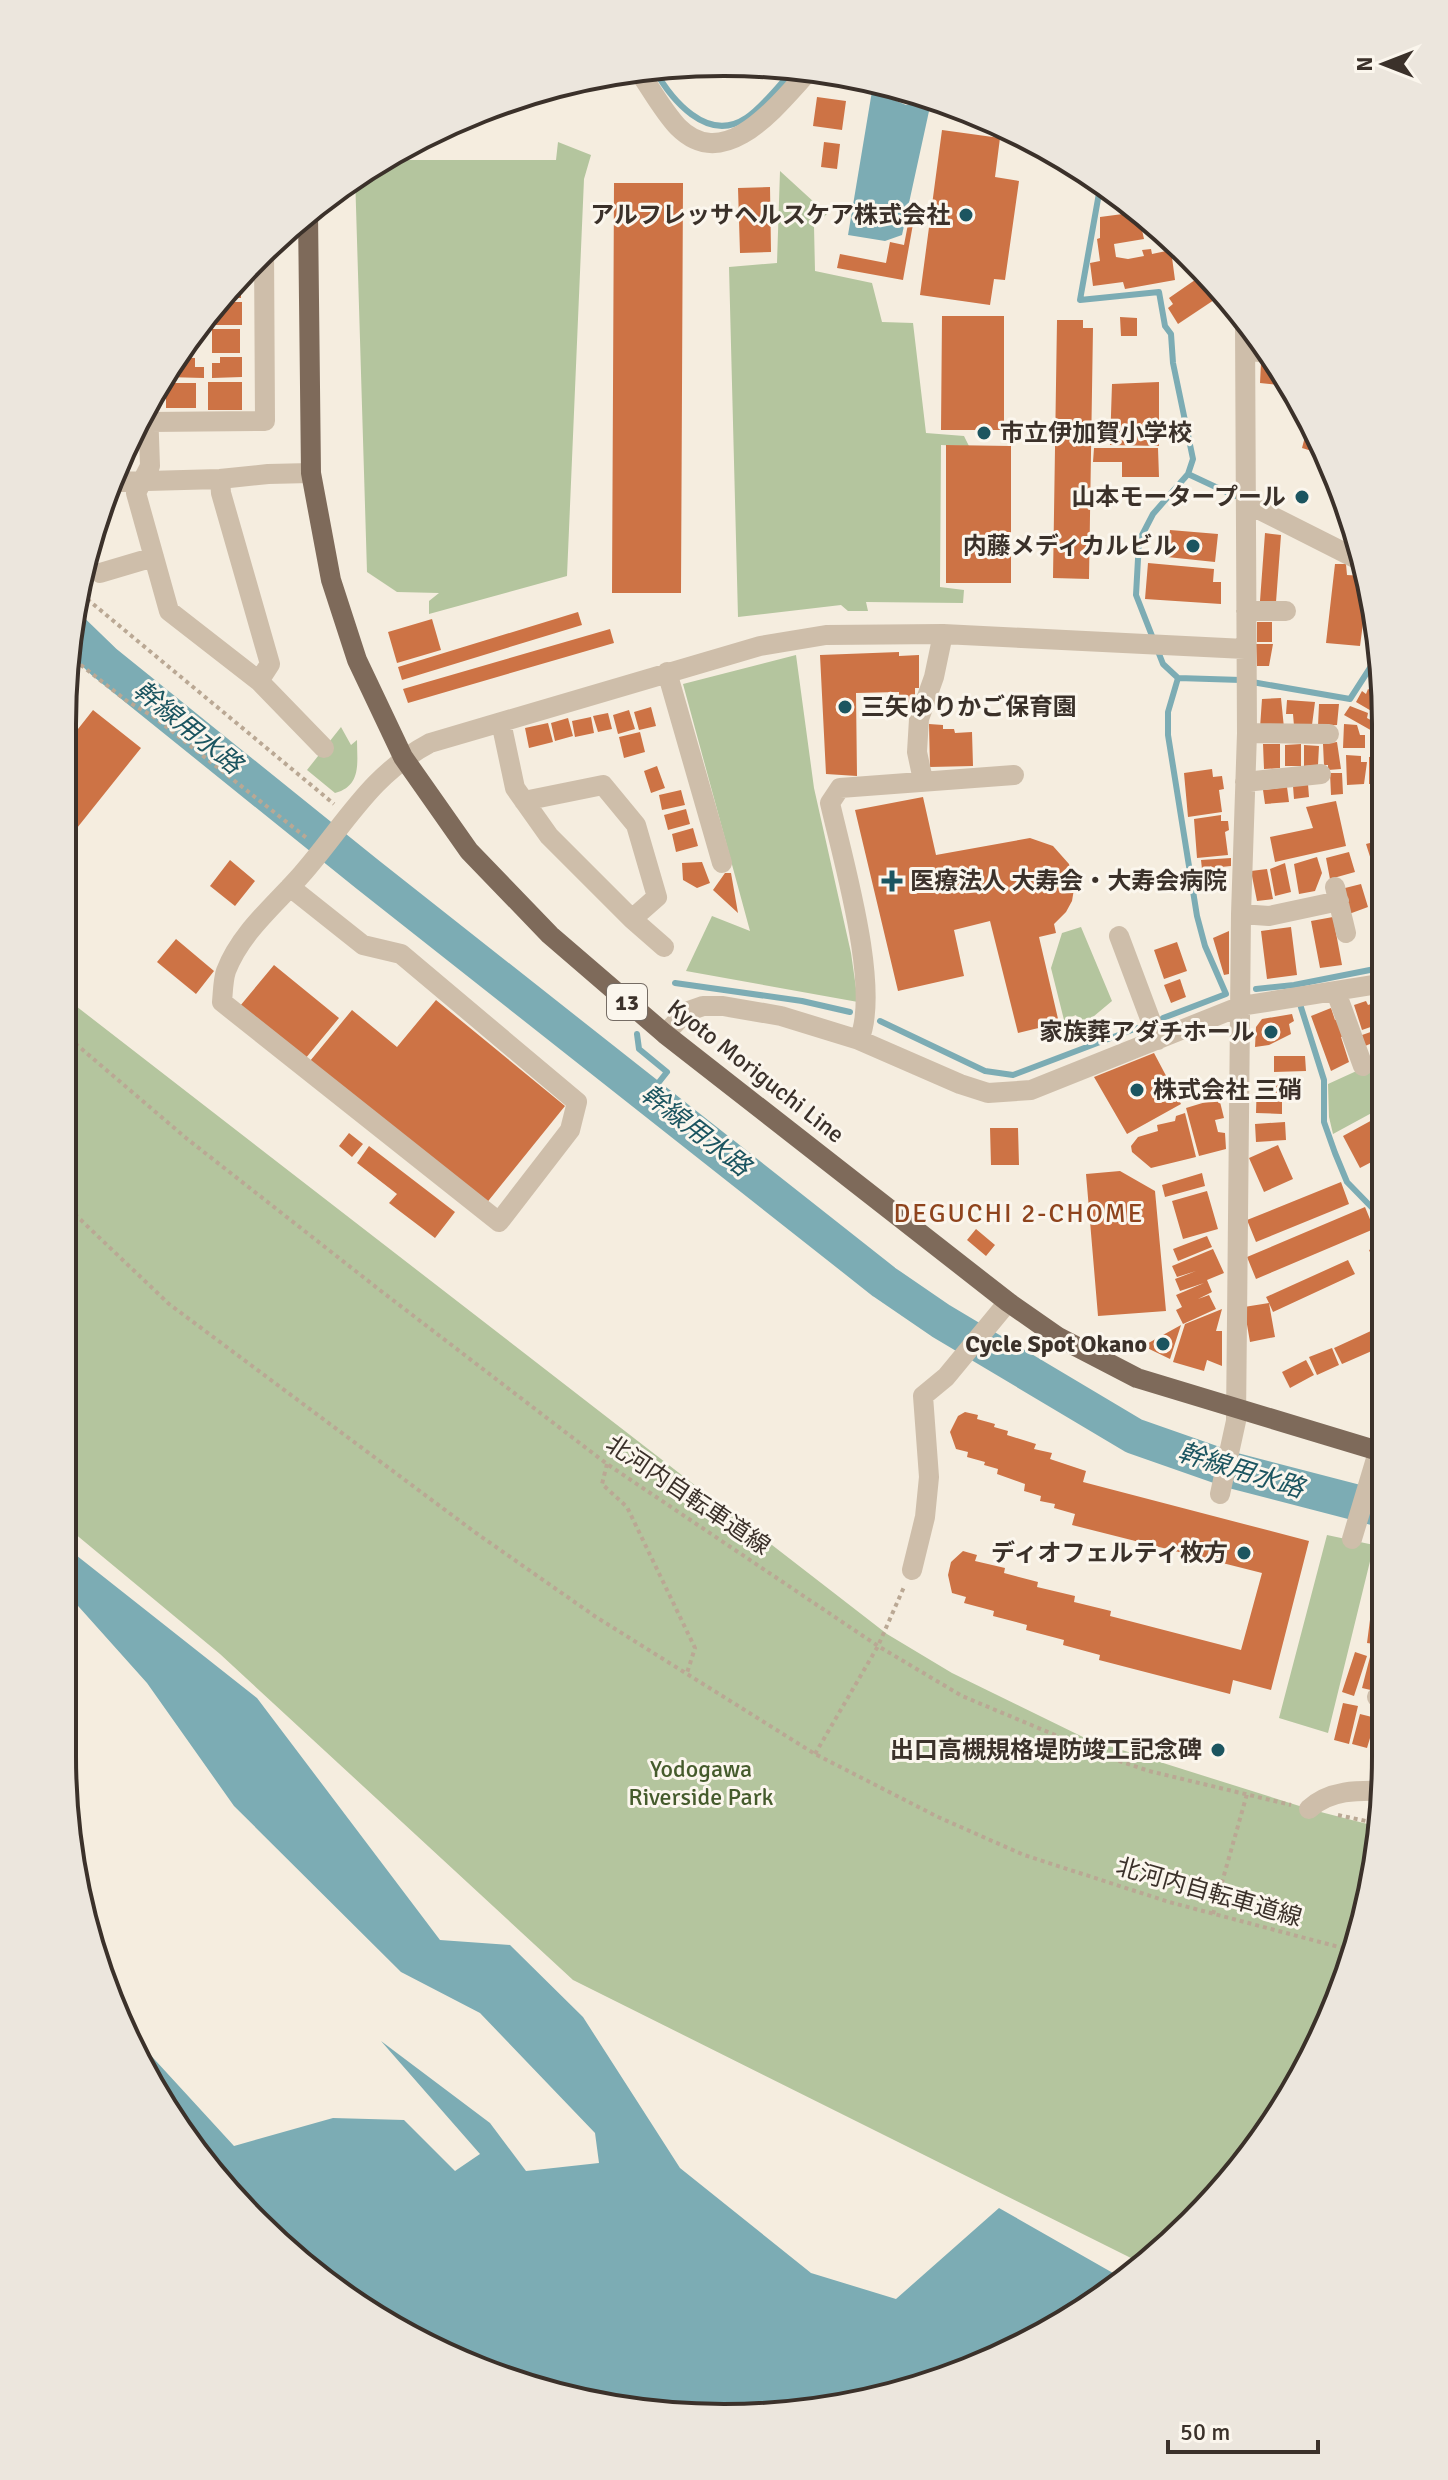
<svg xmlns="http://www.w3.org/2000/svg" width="1448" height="2480" font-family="Signika,'Noto Sans JP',sans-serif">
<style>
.green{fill:#b4c59e}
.water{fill:#7cacb4}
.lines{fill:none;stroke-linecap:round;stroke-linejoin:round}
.stream{stroke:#7cacb4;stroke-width:6}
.river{stroke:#7cacb4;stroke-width:36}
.building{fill:#cd7345}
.path{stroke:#baa894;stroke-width:4;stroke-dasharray:4 4;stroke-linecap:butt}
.minor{stroke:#cebeaa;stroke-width:20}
.major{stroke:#7e6a5a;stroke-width:20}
.poi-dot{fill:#1c5560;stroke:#fbf6ed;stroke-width:3}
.labels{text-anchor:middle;stroke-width:6;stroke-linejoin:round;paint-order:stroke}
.shield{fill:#fbf6ed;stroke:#756c64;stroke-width:2}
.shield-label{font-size:22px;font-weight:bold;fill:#3b312a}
.poi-label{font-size:24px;font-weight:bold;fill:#3b312a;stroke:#fbf6ed;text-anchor:end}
.street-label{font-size:24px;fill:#3b312a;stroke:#fbf6ed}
.park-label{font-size:24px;fill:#455b2c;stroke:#fbf6ed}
.water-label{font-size:26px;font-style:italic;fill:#1c5560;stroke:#fbf6ed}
.neighbourhood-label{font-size:26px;letter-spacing:2px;fill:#8f441d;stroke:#fbf6ed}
.rim{fill:none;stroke:#3b312a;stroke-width:4}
</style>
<rect width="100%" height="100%" fill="#f5eddf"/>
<path class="green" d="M558,142L591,155L584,179L567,576L429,614V601L439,593L397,592L367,572L355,174L382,160H556Z
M780,171L827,214L814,226L815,271L872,283L882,322L913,323L926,433L964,436L969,446L941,445L940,587L964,590L963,603L866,602L868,611H848L841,605L738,617L729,267L777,263Z
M796,655L814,788L851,953L858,1002L686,971L712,916L750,931L683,684Z
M341,727L351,745L357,740C357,762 362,786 335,793L307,770Z
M1081,927L1112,1001L1081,1027L1076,1015L1064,1020L1051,968L1062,933Z
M63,996L887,1634L952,1673L1087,1739L1309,1809L1379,1827L1351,1969L1275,2123L1143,2264L573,1980L220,1654L62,1523Z
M1385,1058V1091L1373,1097L1379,1109L1333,1134L1329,1117L1328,1084Z
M1327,1535L1374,1545L1328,1733L1279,1718Z"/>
<path class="water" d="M872,91L906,105L931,102L902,235L885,241L848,235Z
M62,1544L257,1698L440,1940L510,1945L583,2017L680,2168L811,2273L896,2299L999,2208L1127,2281L937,2383L724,2418L552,2395L356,2306L199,2159L133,2036L234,2146L333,2118L404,2120L455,2171L480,2154L381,2041L490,2123L526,2171L599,2163L595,2133L480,2013L401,1972L234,1806L147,1683L62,1588Z"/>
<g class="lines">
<path class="stream" d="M654,69C671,99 707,144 746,118C762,108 781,83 794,69
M1101,182L1080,300L1159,292L1165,326L1171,334L1173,363L1193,459L1188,474L1153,514L1139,541L1136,595L1163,664L1178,678L1241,680
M1188,474L1235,496
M1252,682L1350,699L1379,654
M675,983L802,1001L850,1012
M1256,989L1294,985L1385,967
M1299,1001L1324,1080V1122L1335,1153L1347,1182L1385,1221
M1163,1018L1226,994L1205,946L1197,916L1168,735V712L1178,678
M880,1021L985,1071L1013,1075L1137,1028
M637,1034L639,1049L667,1072L648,1096"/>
<path class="river" d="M73,632L104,662L367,874L884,1282L941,1321L1134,1436L1231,1470L1385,1510"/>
</g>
<path class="building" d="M551,88V98L519,99V98Z
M817,97L846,101L842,130L813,126Z
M942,130L1000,138L995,177L1019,181L1005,280L994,279L990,305L920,295Z
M824,142L840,144L837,169L821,167Z
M614,183H683L681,593H612Z
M770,187L771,252L740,253L738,188Z
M1138,212L1144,239L1114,244L1116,257L1128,259L1144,256L1142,250L1151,249L1152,254L1171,250L1175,280L1125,289L1123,282L1093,286L1090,263L1100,261L1097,239L1100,238V217Z
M908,224H913L903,280L837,268L840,254L886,263L890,242L904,245Z
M1205,273L1220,296L1178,324L1168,308L1173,304L1169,298Z
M241,274V298H221Z
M220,302H242V325H212V311H220Z
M942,316H1004V430H941Z
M1120,317L1137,318V336H1121Z
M1057,320H1083V328H1093L1089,579L1053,578Z
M212,329H240V353H212Z
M194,331L195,353H176Z
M173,357L195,358V367H204V378L166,377Z
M220,357H242V377L212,378V363H220Z
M1261,363L1276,365L1280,370L1278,385L1260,383Z
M208,382H242V410H208Z
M1159,382V446L1110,445L1112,384Z
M166,383H196V408H166Z
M1308,425L1312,426L1325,455L1302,448Z
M946,445L1011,446V583H946Z
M1094,448H1158L1159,477H1122V462H1093Z
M1170,530L1218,534L1215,562L1167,557Z
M1265,533L1281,535L1276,602L1260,601Z
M1148,563L1214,569L1213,582H1221V604L1145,599Z
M1335,564H1346L1347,575L1364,576L1367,593L1360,646L1326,643Z
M578,612L582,625L402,680L398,667Z
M432,619L441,650L397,663L388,632Z
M1257,622H1272V642H1257Z
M610,629L614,643L408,703L403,689Z
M1256,644H1273L1269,666H1257Z
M899,652V656L919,655V688H915V703L899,704V692L856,693L857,776L826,774L820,655Z
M1368,689L1379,695L1376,700L1385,705L1380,716L1356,702L1362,691L1366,694Z
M1281,698L1284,728H1260L1262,699Z
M1287,700L1315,702L1312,725L1294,726L1293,714H1286Z
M1319,704H1339L1337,725L1318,726Z
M1350,706L1368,713L1367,718L1378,724L1374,732L1344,715Z
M651,707L656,726L639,730L634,712Z
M93,710L141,748L73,833L63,825V748Z
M629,710L635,729L618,734L613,715Z
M608,713L612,729L598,732L593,716Z
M591,717L594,733L575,737L572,721Z
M568,718L573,736L555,741L551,723Z
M548,723L553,742L529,748L525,728Z
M929,724L943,725V729H954L955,733L972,732L973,766L930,767Z
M1344,724L1357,725L1360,735H1365V748H1343Z
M640,732L645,752L624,758L619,737Z
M1337,742L1341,769L1328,770V765H1324L1323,744Z
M1263,744H1280V768L1264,769Z
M1301,744V766H1285V745Z
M1304,745L1319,746L1318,765L1304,766Z
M1346,755L1361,756V762H1367L1364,784L1347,785Z
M1383,756L1385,784H1369V757Z
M657,766L665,788L651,793L644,771Z
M1212,769L1213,777L1222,776L1224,789L1219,790L1222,812L1188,817L1184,773Z
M1330,773H1342L1343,794L1331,795Z
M1308,784L1309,797L1294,799L1293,786Z
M1287,787L1289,802L1265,804L1263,790Z
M681,790L685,805L662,810L659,795Z
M923,797L936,855L1030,838L1053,846L1069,864L1074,889L1072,901L1066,912L1054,924L1056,933L1039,937L1059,1023L1018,1033L990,921L954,930L964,976L898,991L855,810Z
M1336,801L1346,846L1275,862L1270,837L1313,828L1306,807Z
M686,809L690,824L668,830L664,815Z
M1221,815V821H1228L1229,830L1225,832L1228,855L1197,858L1194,819Z
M693,828L698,846L676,852L672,834Z
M1385,839V901H1384L1366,844Z
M1349,852L1355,872L1330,879L1326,858Z
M1317,857L1322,873L1315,891L1299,894L1294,864Z
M1231,858V866L1202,869L1201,860Z
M230,860L255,881L235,906L210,886Z
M702,862L710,883L697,888L683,880L682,863Z
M1285,863L1291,892L1275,896L1270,869Z
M1267,869L1273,899L1257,901L1251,871Z
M725,873H731L738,913L713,890Z
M1361,884L1368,907L1349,914L1341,889Z
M1333,917L1342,965L1320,968L1311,921Z
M1291,927L1297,975L1267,979L1261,931Z
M1229,931V974L1224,975L1213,938Z
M176,939L214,971L196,994L157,962Z
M1177,942L1187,971L1164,979L1154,950Z
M274,965L339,1018L305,1059L240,1006Z
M1180,979L1186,997L1171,1003L1164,985Z
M436,1000L565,1106L485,1205L310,1061L352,1010L397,1047Z
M1366,1001L1368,1005L1374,1003L1377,1013L1382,1012L1385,1022L1362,1030L1354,1005Z
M1331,1008L1335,1020L1340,1019L1345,1036L1341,1037L1349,1062L1331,1071L1311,1016Z
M1292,1014L1294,1021L1289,1024L1291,1034L1269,1045L1255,1047L1256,1027L1262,1019Z
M1385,1027V1050L1373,1054L1370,1044L1365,1046L1362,1035Z
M1154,1053L1181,1104L1127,1134L1094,1077Z
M1274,1056H1305L1306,1071L1274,1072Z
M1282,1078V1114L1256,1113L1257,1079Z
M1219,1098L1224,1118L1215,1120L1218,1132L1225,1133L1226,1149L1199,1156L1186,1108Z
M1185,1113L1196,1157L1151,1168L1132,1152L1131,1146L1138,1137L1158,1131L1157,1125L1175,1121L1176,1116Z
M1385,1113V1155L1360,1168L1343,1136Z
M1285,1122L1286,1140L1256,1142L1255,1124Z
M990,1128H1018L1019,1165H991Z
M349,1133L363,1144L352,1157L339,1146Z
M1278,1145L1293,1179L1264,1192L1249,1158Z
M369,1146L455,1212L435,1238L389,1203L397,1194L357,1163Z
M1120,1171L1155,1191L1166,1311L1098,1316L1086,1174Z
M1202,1173L1205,1186L1165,1197L1162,1185Z
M1341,1182L1349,1204L1256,1242L1247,1220Z
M1207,1191L1218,1229L1183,1239L1172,1201Z
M1365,1207L1374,1229L1256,1279L1247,1257Z
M976,1229L995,1245L986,1256L967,1240Z
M1207,1236L1212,1247L1178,1261L1173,1249Z
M1385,1243V1268L1378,1270L1369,1250Z
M1213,1249L1224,1273L1207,1280L1212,1292L1198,1299L1209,1295L1216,1309L1183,1324L1176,1310L1182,1307L1176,1295L1204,1283L1180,1291L1175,1279L1196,1271L1177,1277L1172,1266Z
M1348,1260L1355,1274L1273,1312L1269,1303L1275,1337L1250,1342L1244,1307L1269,1303L1266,1297Z
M1222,1309L1216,1331H1222V1366L1207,1360L1204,1371L1173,1362L1185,1324Z
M1181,1325L1170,1359L1143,1346Z
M1373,1330L1381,1347L1342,1364L1334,1348Z
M1332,1348L1339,1365L1317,1375L1309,1357Z
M1306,1360L1314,1375L1290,1388L1282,1372Z
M965,1412L978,1415L977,1419L995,1424L994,1427L1008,1431L1007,1435L1036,1444L1034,1449L1052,1453L1050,1459L1086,1471L1083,1482L1309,1541L1271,1690L1233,1680L1230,1694L1099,1660L1100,1655L1063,1645L1064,1640L1026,1630L1027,1625L993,1616L994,1611L964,1603L966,1597L952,1593L948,1575L951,1562L963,1551L977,1555L975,1561L1005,1568L1004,1573L1038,1582L1037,1587L1075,1596L1074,1602L1111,1611L1110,1616L1241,1650L1262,1573L1072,1525L1075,1514L1054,1508L1055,1504L1040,1501L1041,1496L1024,1491L1025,1484L997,1474L998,1469L984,1465L985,1462L967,1457L968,1452L956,1449L950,1432L958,1416Z
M1371,1612L1385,1614L1382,1645L1367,1643Z
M1355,1652L1367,1656L1354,1696L1342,1692Z
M1370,1657L1382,1660L1375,1691L1362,1688Z
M1343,1703L1358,1706L1349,1744L1334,1740Z
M1360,1714L1376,1718L1367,1748L1352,1744Z
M1378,1719L1385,1721L1383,1752L1370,1749Z"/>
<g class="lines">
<path class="path" d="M81,594L334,804
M68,655L127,701L154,717L308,839
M63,1033L186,1138L381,1291L607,1464L878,1646L962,1696L1110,1758L1149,1771L1291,1805
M63,1203L169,1304L476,1533L596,1617L815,1754L938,1817L1024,1855L1169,1902L1354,1951
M607,1464L602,1484L627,1507L695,1648L687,1673
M815,1754L878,1646L904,1587
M1338,1815L1380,1824
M1213,1914L1247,1794"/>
<path class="minor" d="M638,70C651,89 663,111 678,127C726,175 779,103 810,70
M1246,350L1267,353
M148,409L150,466L136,493L169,611L259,681L324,748
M150,422L265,421L264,249
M220,479L221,493L270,664L259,681
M111,482L220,479L268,474L311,473
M1246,503L1361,561
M100,573L154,557
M1246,611H1286
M667,672L722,863
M501,722L515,788L549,836L632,919L664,947
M1247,733L1329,734
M923,780L917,752L919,719L934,677L943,634
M1245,782L1321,774
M524,801L603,785L636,825L657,897L632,919
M290,887L363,945L401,954L577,1102L570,1130L499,1222L222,1002C223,992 223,980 226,971C241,932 275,905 302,874C345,825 370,775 430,743L760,646L826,635L943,634L1245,649
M1335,887L1346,933
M1241,914L1269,916L1339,901
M1119,936L1158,1040
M1336,992L1363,1066
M665,1034L686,1012L703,1006H723L781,1016L859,1040L960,1084L988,1093L1031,1090L1241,1006L1385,983
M859,1040C881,989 843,860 830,803L840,788L1014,775
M1220,1494L1236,1421L1241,914L1247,733L1245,325
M1352,1539L1378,1452
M912,1570L925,1517L929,1477L923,1396L946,1377L1008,1302
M1377,1697L1385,1698
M1309,1809C1329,1790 1358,1790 1385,1791"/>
<path class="major" d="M308,213L311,473L331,580L357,660L403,757L469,851L550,935L665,1034L1008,1302L1058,1337L1137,1378L1385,1453"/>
</g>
<g class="poi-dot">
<circle cx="966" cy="215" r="8"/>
<circle cx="984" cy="433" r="8"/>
<circle cx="1302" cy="497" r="8"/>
<circle cx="1193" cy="546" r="8"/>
<circle cx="845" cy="707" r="8"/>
<path d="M888 869h8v8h8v8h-8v8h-8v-8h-8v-8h8z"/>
<circle cx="1271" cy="1032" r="8"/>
<circle cx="1137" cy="1090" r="8"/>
<circle cx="1163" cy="1344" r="8"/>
<circle cx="1244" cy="1553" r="8"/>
<circle cx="1218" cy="1750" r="8"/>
</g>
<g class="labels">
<rect class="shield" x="607" y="984" width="40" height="36" rx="6"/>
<g class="shield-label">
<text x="627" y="1010">13</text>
</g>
<g class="poi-label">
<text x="950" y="223">アルフレッサヘルスケア株式会社</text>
<text x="1000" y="441" text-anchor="start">市立伊加賀小学校</text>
<text x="1286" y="505">山本モータープール</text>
<text x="1177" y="554">内藤メディカルビル</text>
<text x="861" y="715" text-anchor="start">三矢ゆりかご保育園</text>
<text x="910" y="889" text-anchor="start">医療法人 大寿会・大寿会病院</text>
<text x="1255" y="1040">家族葬アダチホール</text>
<text x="1153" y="1098" text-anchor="start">株式会社 三硝</text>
<text x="1147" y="1352">Cycle Spot Okano</text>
<text x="1228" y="1561">ディオフェルティ枚方</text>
<text x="1202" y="1758">出口高槻規格堤防竣工記念碑</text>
</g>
<g class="street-label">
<text transform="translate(756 1071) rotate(38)" y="8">Kyoto Moriguchi Line</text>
<text transform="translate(688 1495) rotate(34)" y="8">北河内自転車道線</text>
<text transform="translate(1209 1892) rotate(16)" y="8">北河内自転車道線</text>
</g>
<g class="park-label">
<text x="701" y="1777">Yodogawa<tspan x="701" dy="28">Riverside Park</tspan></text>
</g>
<g class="water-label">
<text transform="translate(188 727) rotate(39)" y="9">幹線用水路</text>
<text transform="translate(696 1130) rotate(38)" y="9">幹線用水路</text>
<text transform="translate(1241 1470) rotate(17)" y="9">幹線用水路</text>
</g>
<g class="neighbourhood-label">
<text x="1019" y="1222">DEGUCHI 2-CHOME</text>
</g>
</g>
<path d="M0 0H1448V2480H0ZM724 76H724A648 648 0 0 1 1372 724V1756A648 648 0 0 1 724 2404H724A648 648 0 0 1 76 1756V724A648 648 0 0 1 724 76Z" fill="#ece6dd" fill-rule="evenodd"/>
<path class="rim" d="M724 76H724A648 648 0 0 1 1372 724V1756A648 648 0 0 1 724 2404H724A648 648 0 0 1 76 1756V724A648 648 0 0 1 724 76Z"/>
<g transform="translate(1384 64) rotate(270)" stroke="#fbf6ed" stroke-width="6" paint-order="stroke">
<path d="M0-6L14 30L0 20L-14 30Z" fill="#3b312a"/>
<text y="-12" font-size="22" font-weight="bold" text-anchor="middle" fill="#3b312a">N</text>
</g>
<path d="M1168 2440v12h150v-12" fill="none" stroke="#3b312a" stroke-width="4"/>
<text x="1180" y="2440" font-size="24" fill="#3b312a" stroke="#fbf6ed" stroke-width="6" paint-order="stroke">50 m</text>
</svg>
